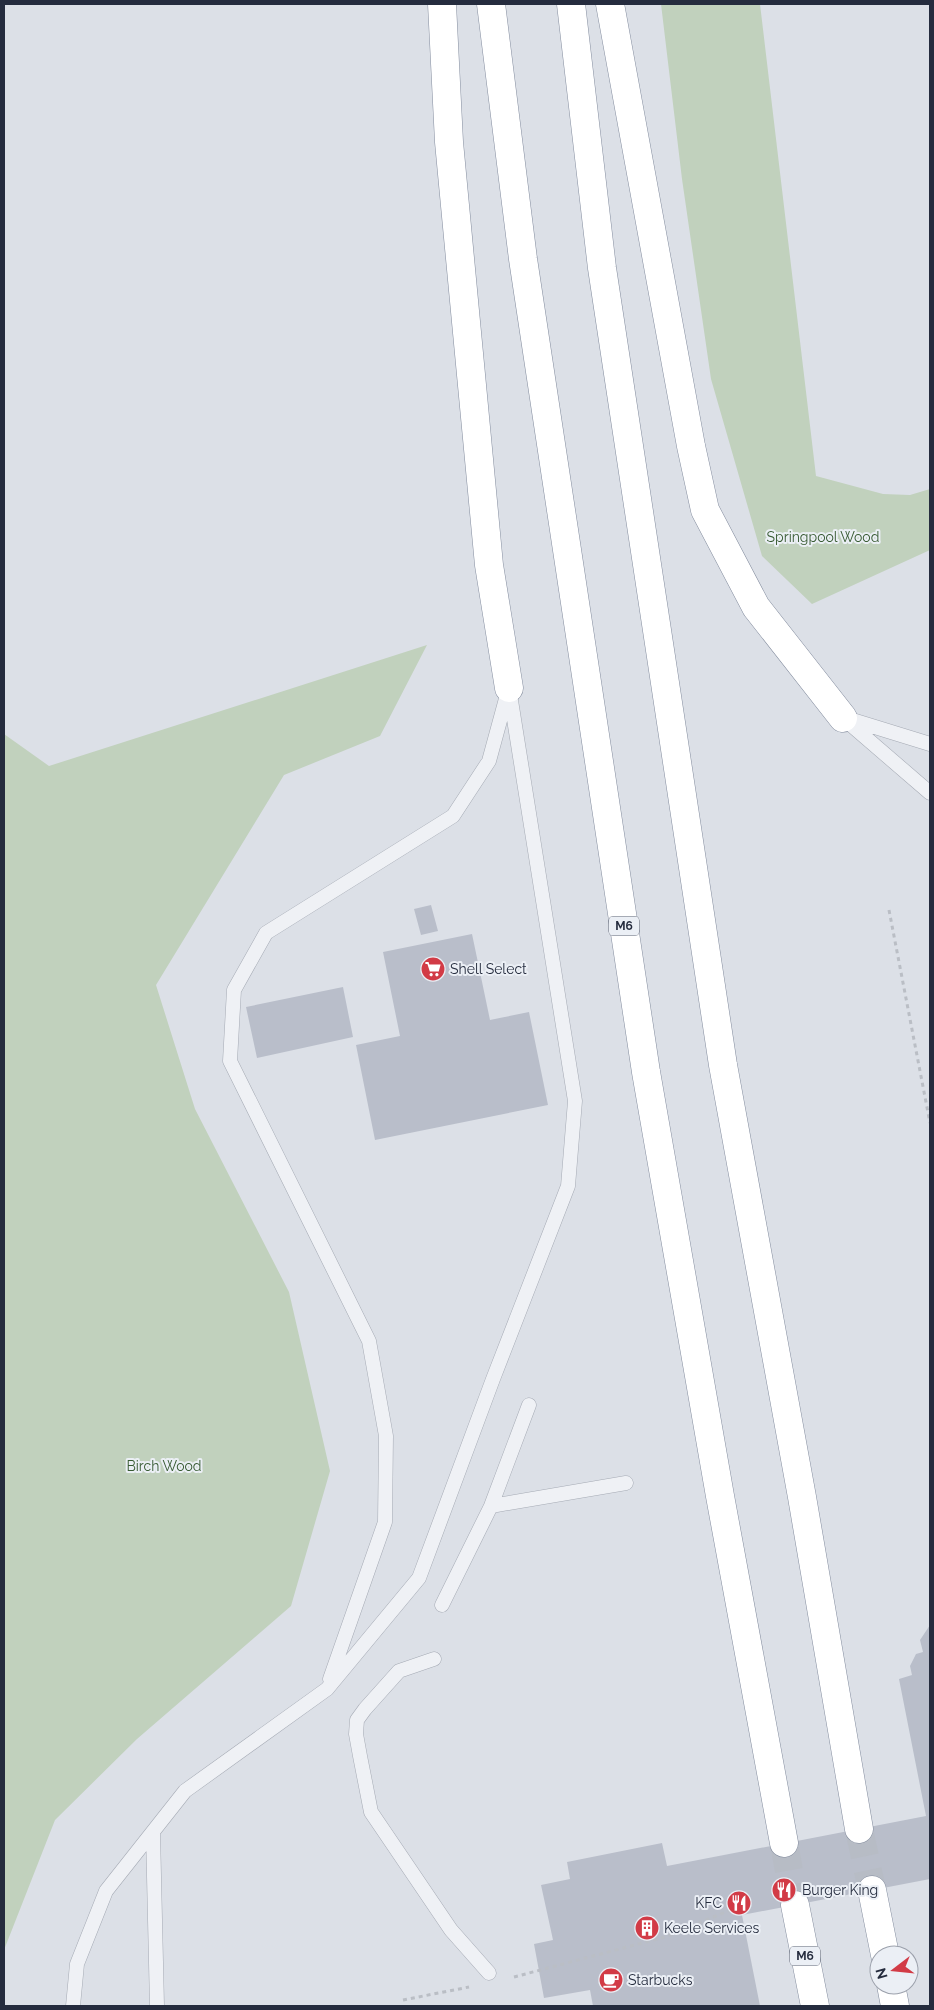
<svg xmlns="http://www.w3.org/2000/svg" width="934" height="2010" font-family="Raleway,sans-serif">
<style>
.green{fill:#c1d1bd}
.building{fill:#b9beca}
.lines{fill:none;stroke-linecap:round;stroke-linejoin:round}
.highway-tunnel{stroke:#b7bcc5;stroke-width:28;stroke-dasharray:28 14;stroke-linecap:butt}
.lane-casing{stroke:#a5aab4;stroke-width:15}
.highway-casing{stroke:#838c9e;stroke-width:29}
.path{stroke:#babec5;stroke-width:3;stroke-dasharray:4 4;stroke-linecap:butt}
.lane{stroke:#eff1f5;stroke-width:14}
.highway{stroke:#fff;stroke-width:28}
.labels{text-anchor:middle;stroke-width:4;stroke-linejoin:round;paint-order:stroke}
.shield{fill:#ebeff5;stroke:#606675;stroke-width:1}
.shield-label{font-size:12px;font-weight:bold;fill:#252c3e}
.park-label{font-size:14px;fill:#375a32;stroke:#ebeff5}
.poi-label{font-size:14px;fill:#252c3e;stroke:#ebeff5;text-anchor:start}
</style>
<rect width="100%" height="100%" fill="#dce0e7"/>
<path class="green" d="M661,4H760L816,476L883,494L910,495L930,489V550L812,604L762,556L711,379L682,179Z
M427,645L380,736L284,775L156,985L195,1109L289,1292L330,1471L291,1606L137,1739L55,1820L4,1950V734L49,766Z"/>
<path class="building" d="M431,905L438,931L421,935L414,909Z
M472,934L490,1020L529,1012L548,1105L375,1140L356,1045L400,1036L383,952Z
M343,987L353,1037L257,1058L246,1007Z
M930,1625V1879L742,1915L760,2006H593L590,1990L544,1998L534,1944L553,1940L541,1885L570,1879L567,1862L662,1843L667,1866L926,1816L899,1679L912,1675L910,1666L916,1654L923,1652L920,1640Z"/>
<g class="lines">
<path class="highway-tunnel" d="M859,1829L872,1890
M784,1843L795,1905"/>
<defs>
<path id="lane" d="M843,718L930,793
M849,719L930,744
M491,1506L529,1405
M442,1605L491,1506L626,1483
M434,1659L399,1671L365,1709L357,1720L356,1734L360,1756L371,1812L451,1930L489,1973
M330,1679L385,1522L386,1436L369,1341L230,1061L234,990L266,933L453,816L489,761L507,695
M153,1833L157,2006
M73,2006L77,1964L106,1891L185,1791L327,1689L419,1578L493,1379L568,1186L575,1101L509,688"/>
<path id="highway" d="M442,4L449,142L489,565L509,688
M491,4L523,259L646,1072L720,1496L784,1843
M571,4L602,268L723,1065L802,1497L859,1829
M610,4L691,446L705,510L756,607L843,718
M872,1890L885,1955
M795,1905L815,2006
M891,1985L895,2006"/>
</defs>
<use href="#lane" class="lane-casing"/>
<use href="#highway" class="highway-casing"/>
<path class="path" d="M889,910L930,1123
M514,1977L665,1937L740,1906
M403,2000L469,1987"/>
<use href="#lane" class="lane"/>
<use href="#highway" class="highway"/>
</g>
<defs>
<symbol id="supermarket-disc" viewBox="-11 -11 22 22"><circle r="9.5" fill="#d23b46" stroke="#ebeff5"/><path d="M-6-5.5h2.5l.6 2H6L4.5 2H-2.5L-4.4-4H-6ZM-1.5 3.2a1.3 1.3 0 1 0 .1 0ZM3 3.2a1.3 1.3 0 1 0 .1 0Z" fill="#fff"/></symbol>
<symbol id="restaurant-disc" viewBox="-11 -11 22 22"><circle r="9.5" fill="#d23b46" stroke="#ebeff5"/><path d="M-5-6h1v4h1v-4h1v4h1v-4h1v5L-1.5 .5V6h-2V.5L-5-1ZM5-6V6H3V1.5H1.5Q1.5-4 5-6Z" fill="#fff"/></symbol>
<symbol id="building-disc" viewBox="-11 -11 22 22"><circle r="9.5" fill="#d23b46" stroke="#ebeff5"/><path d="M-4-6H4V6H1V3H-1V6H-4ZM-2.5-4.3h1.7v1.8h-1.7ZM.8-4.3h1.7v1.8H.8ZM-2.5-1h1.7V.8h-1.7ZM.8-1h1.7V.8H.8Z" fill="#fff"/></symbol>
<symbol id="cafe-disc" viewBox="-11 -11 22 22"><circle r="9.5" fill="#d23b46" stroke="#ebeff5"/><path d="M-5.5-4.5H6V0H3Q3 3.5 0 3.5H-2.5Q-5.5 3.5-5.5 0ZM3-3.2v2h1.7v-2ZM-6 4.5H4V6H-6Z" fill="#fff"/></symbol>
</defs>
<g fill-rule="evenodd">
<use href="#supermarket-disc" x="419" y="955" width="28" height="28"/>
<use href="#restaurant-disc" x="770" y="1876" width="28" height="28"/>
<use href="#restaurant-disc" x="725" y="1889" width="28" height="28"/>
<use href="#building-disc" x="633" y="1914" width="28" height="28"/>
<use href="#cafe-disc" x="597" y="1966" width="28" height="28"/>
</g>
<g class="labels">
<g class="shield">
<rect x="609" y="916.5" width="30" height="19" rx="4"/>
<rect x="790" y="1946.5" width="30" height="19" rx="4"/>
</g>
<g class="shield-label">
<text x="624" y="930">M6</text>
<text x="805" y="1960">M6</text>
</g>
<g class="park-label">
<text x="823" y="542">Springpool Wood</text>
<text x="164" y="1471">Birch Wood</text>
</g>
<g class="poi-label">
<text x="450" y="974">Shell Select</text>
<text x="802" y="1895">Burger King</text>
<text x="722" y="1908" text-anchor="end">KFC</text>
<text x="664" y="1933">Keele Services</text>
<text x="628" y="1985">Starbucks</text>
</g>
</g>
<rect width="934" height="2010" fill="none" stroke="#252c3e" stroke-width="10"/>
<g transform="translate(894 1970) rotate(254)"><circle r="24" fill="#ebeff5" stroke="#9ca1ac"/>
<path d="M0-4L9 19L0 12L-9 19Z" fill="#d23b46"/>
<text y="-8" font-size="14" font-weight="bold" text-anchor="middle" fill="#252c3e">N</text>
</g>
</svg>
